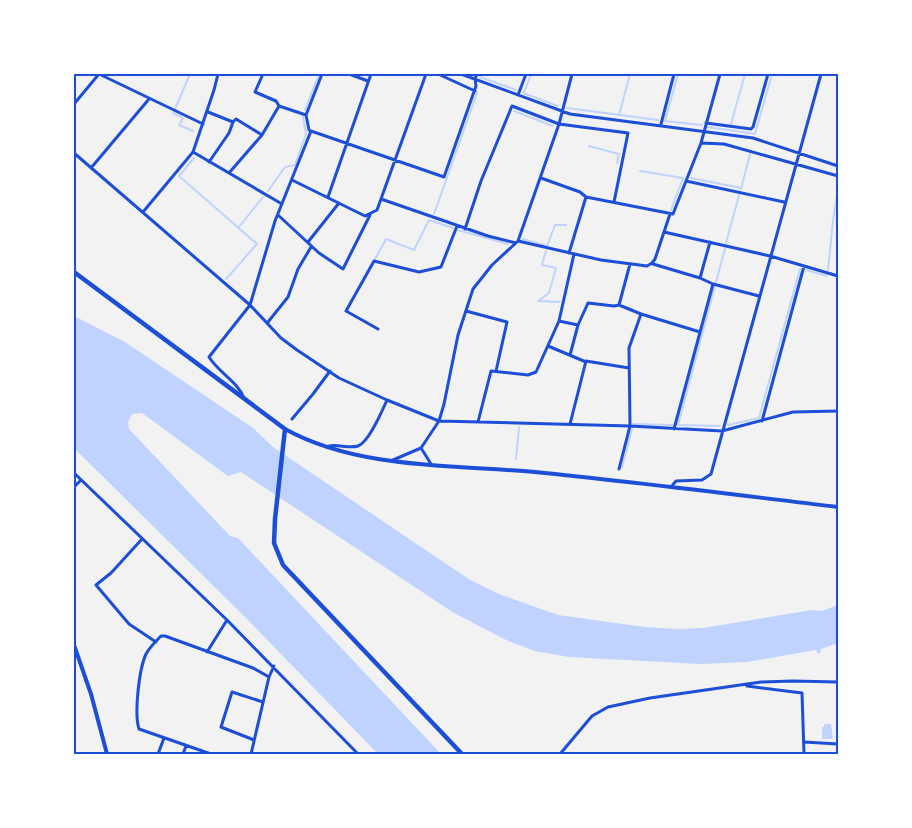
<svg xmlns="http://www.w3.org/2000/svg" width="912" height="828" font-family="'Exo 2',sans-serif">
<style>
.water{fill:#bfd3fe}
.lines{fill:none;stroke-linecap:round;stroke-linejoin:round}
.stream{stroke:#bfd3fe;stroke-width:2}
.minor{stroke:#1d4ed8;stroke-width:3}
.tertiary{stroke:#1d4ed8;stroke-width:4}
.primary{stroke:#1d4ed8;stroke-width:4.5}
.neatline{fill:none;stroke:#1d4ed8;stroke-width:2}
</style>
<rect width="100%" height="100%" fill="#f2f2f2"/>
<path class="water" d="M74,316L125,342L253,428L273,447L470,580L499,594L558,615L645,627L677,629L703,628L812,610L822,611L838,605V643L821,649L820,653L818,654L816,650L747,662L701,664L569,657L535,651L508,641L454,613L241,472L228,476L142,413L132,414L128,422L129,429L230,536L238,538L441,754H378L250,622L74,448Z
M824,724H831L833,739H822V727H824Z"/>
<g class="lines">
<path class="stream" d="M481,74L480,77L516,90
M523,93L558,106
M524,93L531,74
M567,108L658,120
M175,109L190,74
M305,110L319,74
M514,111L553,126
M173,113L183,118L179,125L193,131
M619,115L630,74
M664,121L702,125
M665,121L678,74
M731,124L745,74
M708,127L755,134L772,74
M589,146L619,154L617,163
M194,158L179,176L257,244L226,279
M640,171L683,178L671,210
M691,178L741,188
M741,189L750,154
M268,191L285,167L295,165L306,134L303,117
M434,214L477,93
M239,227L263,197
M458,230L508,244
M523,239L547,246L555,225H566
M726,243L739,195
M546,251L542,265L556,268L549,293L538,301L560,302
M375,259L386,239L414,250L429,220L453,228
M806,270L827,276
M828,270L833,220L838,189
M716,282L725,249
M633,424L672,425
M678,425L715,286
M678,425L720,426
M728,425L759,418L800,269
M516,459L519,427
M622,467L632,429"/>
<path class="minor" d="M99,74L203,124
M263,74L255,92L276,101L279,106L306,115
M349,74L368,81
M438,74L475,91
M461,74L570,114L753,138L838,166
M518,95L526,74
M74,104L99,74
M208,112L233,122L236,119L262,135
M706,123L751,129L753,127L768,74
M661,124L674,74
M311,131L309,130L306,115L322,74
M701,143L724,144L838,176
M193,152L282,204
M74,153L250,305L281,338L297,350L339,378L387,400L439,421L630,426L722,431L793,412L838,411
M209,162L229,133L233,122
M91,168L149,99
M229,173L262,135L279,106
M541,178L580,192L586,197L673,214L701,143L720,74
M292,180L365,216L377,210L426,74
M686,181L784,202
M328,197L371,74
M381,199L488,236L516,243
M143,212L193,152L214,90L218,74
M278,215L319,253L343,269L370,215
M465,229L481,181L512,106L559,124L628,133L614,202
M664,232L770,256L838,276
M518,241L601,260L647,266L652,263L655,259L670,214
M308,242L339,203
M710,242L700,278L713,284
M569,253L586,197
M653,264L700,278
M619,305L641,314
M466,311L507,322L496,371
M559,321L578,325L588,303L614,306L619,305L630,264
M268,322L288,297L298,269L311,247
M378,329L346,311L374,261L419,272L441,267L457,226
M548,346L586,362
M570,355L578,325
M244,398C237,381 219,373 209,357L250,305L275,221L311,131L444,177L476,86L475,79L477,74
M292,419L313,394L330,371
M762,421L804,266
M478,422L491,371L528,375L536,372L559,321L574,254
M570,424L586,361L629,368
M674,429L713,284L759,296
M329,446C338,444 349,449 358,446C369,442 382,411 387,400
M421,448L431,464
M393,460L421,448L439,421L444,404L458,335L473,289L492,265L518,241L559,124L572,74
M619,469L630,426L629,348L641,314L700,332
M74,473L227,620L358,754
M74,487L81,480
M671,487L676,481L702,480L711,474L821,74
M142,539L111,573L96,585L129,624L156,642
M207,652L227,620
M747,686L802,693L804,754
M254,740L221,727L232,692L263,702
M804,742L838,744
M158,754L164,738
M183,754L186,746
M211,754L139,729C134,714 139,669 146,654C149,648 156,641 161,636H165L253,668L269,677
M251,754L269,677L274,666
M560,754L592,716L608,707L650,698L761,682L793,681L838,682"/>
<path class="tertiary" d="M285,429C357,469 453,465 535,472C636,482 737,495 838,507
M74,645L91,694L107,754"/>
<path class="primary" d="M74,272L285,429L275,519L274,543L283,565L462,754"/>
</g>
<rect width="912" height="828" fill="none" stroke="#ffffff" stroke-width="150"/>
<rect x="75" y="75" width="762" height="678" class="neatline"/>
</svg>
